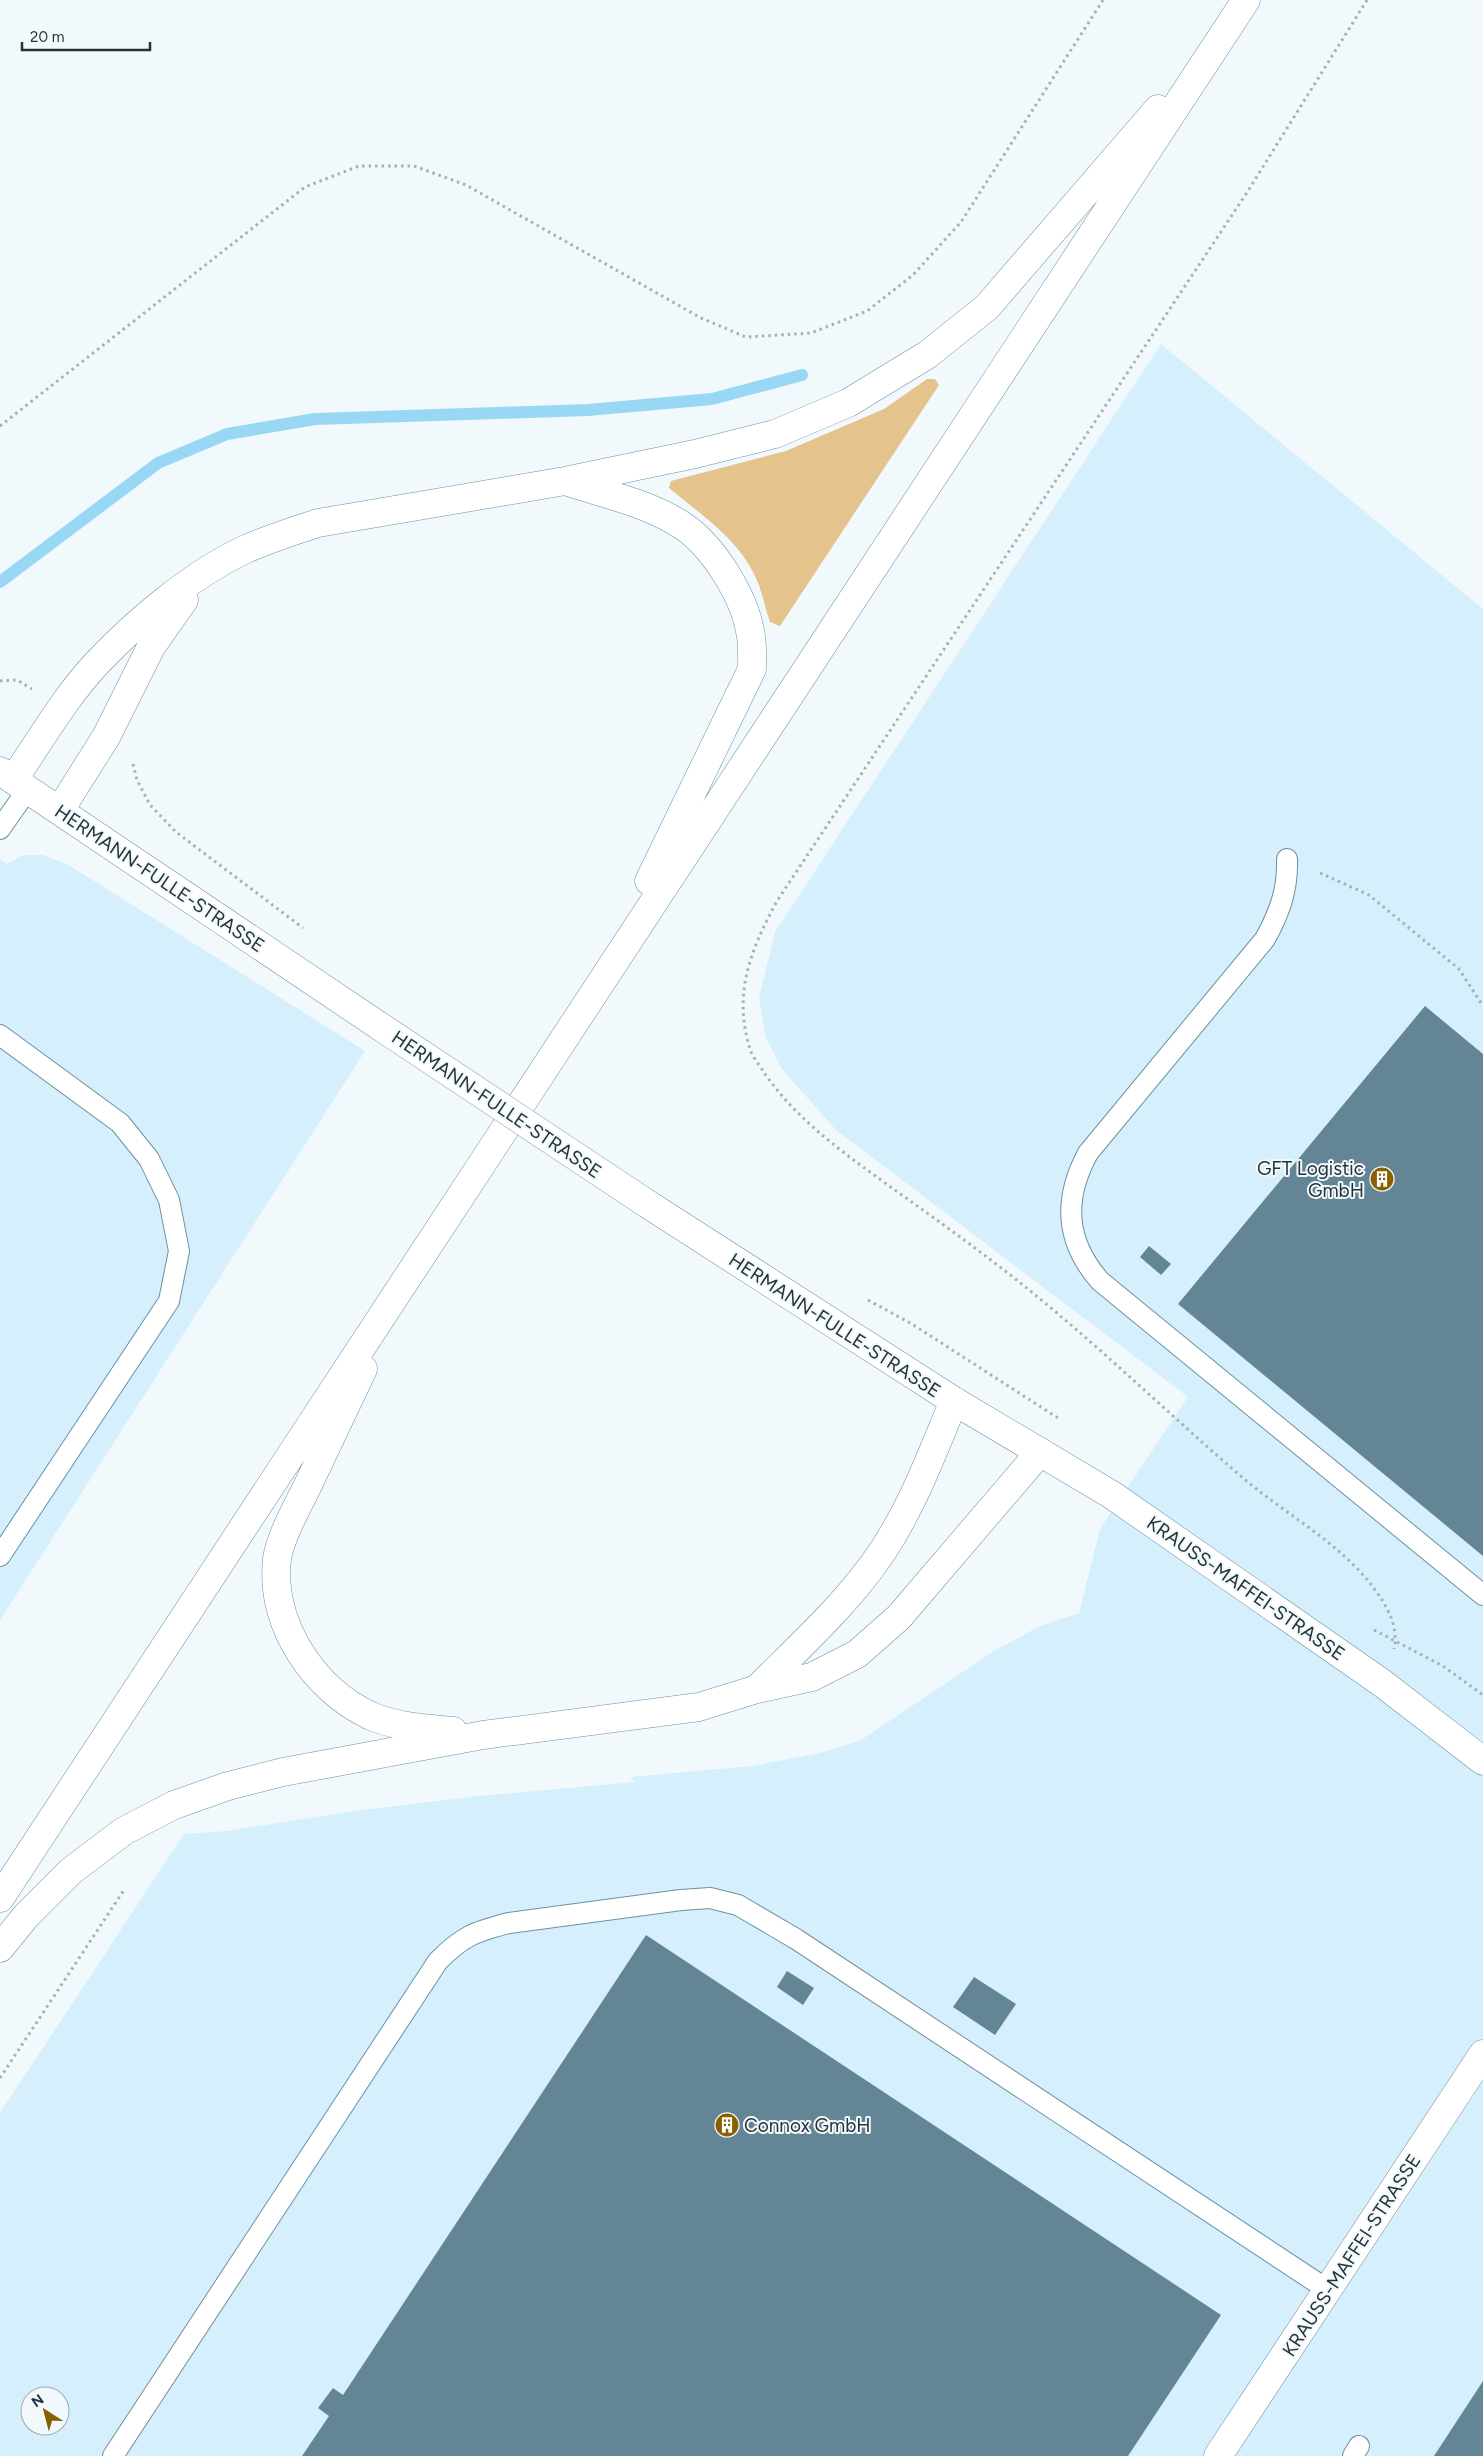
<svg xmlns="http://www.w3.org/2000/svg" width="1483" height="2456" font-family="Figtree,sans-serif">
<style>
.built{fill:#d5effc;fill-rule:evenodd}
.green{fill:#e5c38c}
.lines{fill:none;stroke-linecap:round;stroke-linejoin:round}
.stream{stroke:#98d8f5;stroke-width:12}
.building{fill:#648595}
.service-casing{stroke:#6e90a0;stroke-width:22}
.minor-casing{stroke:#6e90a0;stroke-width:29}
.primary-casing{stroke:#6e90a0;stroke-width:29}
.path{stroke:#a6b0b4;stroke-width:3;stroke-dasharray:2.5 4;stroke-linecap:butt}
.service{stroke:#fff;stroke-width:20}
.minor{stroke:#fff;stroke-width:28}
.primary{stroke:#fff;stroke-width:28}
.minor-bridge-casing{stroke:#6e90a0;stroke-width:29;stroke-linecap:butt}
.minor-bridge{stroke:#fff;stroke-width:28}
.labels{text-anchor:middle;stroke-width:4;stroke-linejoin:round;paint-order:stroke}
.street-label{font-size:19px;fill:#253339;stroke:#f1f9fc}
.poi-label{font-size:19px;fill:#253339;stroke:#f1f9fc;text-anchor:end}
</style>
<rect width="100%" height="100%" fill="#f1f9fc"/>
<path class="built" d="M1161,344L1483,609V2456H0V2113L184,1834L228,1831L354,1811L479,1796L635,1782L630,1777L752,1766L824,1752L861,1740L994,1651L1040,1626L1079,1613L1100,1529L1188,1397L836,1130L781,1068L766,1038L759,997L775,932ZM30,2396H60V2426H30Z
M23,855H43L67,864L365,1051L0,1620V859L7,864Z"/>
<path class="green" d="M927,379H935L939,385L780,626L770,622C765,608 762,591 756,578C738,538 701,515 669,488L671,481L786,451L884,409Z"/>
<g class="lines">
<path class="stream" d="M0,582L158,463L227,434L315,419L588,410L712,399L802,375"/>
</g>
<path class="building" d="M1425,1006L1483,1054V1556L1178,1304Z
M1149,1246L1171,1264L1161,1275L1140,1257Z
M646,1935L1221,2315L1128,2456H302L329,2416L318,2408L333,2388L343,2395Z
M787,1971L814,1988L803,2005L777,1987Z
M974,1977L1016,2004L995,2035L953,2007Z
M1483,2381V2456H1434Z"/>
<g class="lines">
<defs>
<path id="service" d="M0,829L28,789
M1287,859C1288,889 1280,912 1265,939L1088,1153C1063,1199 1065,1241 1100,1281L1483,1595
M0,1035L120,1123L149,1159L169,1200L179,1251L169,1301L0,1556
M113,2456L438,1961C463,1936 474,1932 509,1923L681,1900L710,1898L738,1905L796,1939L1328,2290
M1353,2456L1359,2446"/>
<path id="minor" d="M0,771L381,1027
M646,1203L954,1401L1112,1495L1382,1683L1483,1761
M1218,2456L1483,2054"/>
<path id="primary" d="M565,481C604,494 649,503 683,526C713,546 744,596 750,631C753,643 752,657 752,669L649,881
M13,780C40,741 65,697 97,663C137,621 191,575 244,550C268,539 293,531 318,523L565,481L695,454L775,434L848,403L927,355L987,307L1158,109
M60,810L106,737L151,647L184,600
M363,1369C344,1409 325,1449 306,1489C296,1509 280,1538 277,1559C270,1624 313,1689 371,1716C397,1727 425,1728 453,1731
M757,1689C801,1645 850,1601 884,1549C914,1503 933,1451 954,1401
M0,1898L1246,0
M0,1948L26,1916L71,1871L124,1831L174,1805L228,1786L283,1772L483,1735L699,1707L757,1689L812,1677L857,1654L899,1617L1040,1452"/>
</defs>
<use href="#service" class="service-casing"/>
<use href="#minor" class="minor-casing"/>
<use href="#primary" class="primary-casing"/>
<path class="path" d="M1367,0L1246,194L777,901C750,951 732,995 751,1052C754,1059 761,1067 765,1074C796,1118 838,1149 881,1180C917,1206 953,1231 988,1258C1078,1325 1158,1405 1243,1478C1284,1513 1335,1540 1369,1582C1383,1599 1400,1625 1394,1649
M0,426L305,187L359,166H414L466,185L701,318L746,337L811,333L867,311L913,275L961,222L1103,0
M0,681L17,680L32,689
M133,764L137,780L150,805L176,832L303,928
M1320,873L1369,895L1459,969L1483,1006
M868,1300L912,1324L1058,1418
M1374,1630L1443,1666L1483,1695
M0,2078L124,1890"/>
<use href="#service" class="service"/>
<use href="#minor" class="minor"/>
<use href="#primary" class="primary"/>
<defs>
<path id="minor-bridge" d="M381,1027L646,1203"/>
</defs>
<use href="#minor-bridge" class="minor-bridge-casing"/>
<use href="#minor-bridge" class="minor-bridge"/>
</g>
<defs>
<symbol id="building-disc" viewBox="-11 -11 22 22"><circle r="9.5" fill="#896000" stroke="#f1f9fc"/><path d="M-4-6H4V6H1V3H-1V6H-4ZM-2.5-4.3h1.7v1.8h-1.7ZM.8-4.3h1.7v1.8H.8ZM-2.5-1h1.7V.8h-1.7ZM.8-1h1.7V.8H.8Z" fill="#fff"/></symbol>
</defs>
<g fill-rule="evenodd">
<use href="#building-disc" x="1368" y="1165" width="28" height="28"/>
<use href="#building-disc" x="713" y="2111" width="28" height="28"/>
</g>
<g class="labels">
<g class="street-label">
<text transform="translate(160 878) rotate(34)" y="7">HERMANN-FULLE-STRASSE</text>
<text transform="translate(497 1104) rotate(34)" y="7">HERMANN-FULLE-STRASSE</text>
<text transform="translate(835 1325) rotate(33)" y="7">HERMANN-FULLE-STRASSE</text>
<text transform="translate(1246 1588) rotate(35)" y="7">KRAUSS-MAFFEI-STRASSE</text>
<text transform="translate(1351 2255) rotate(-57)" y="7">KRAUSS-MAFFEI-STRASSE</text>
</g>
<g class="poi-label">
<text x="1364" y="1175">GFT Logistic<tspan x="1364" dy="22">GmbH</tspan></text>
<text x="744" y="2132" text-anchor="start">Connox GmbH</text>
</g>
</g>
<g transform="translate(45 2411) rotate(324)"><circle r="24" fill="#f1f9fc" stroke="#9faaae"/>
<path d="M0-4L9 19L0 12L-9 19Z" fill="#896000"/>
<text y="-8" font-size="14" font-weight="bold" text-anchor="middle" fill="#253339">N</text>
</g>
<path d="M22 42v8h128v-8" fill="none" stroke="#253339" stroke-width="2.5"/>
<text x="30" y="42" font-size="15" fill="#253339" stroke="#f1f9fc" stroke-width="4" paint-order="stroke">20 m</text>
</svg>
